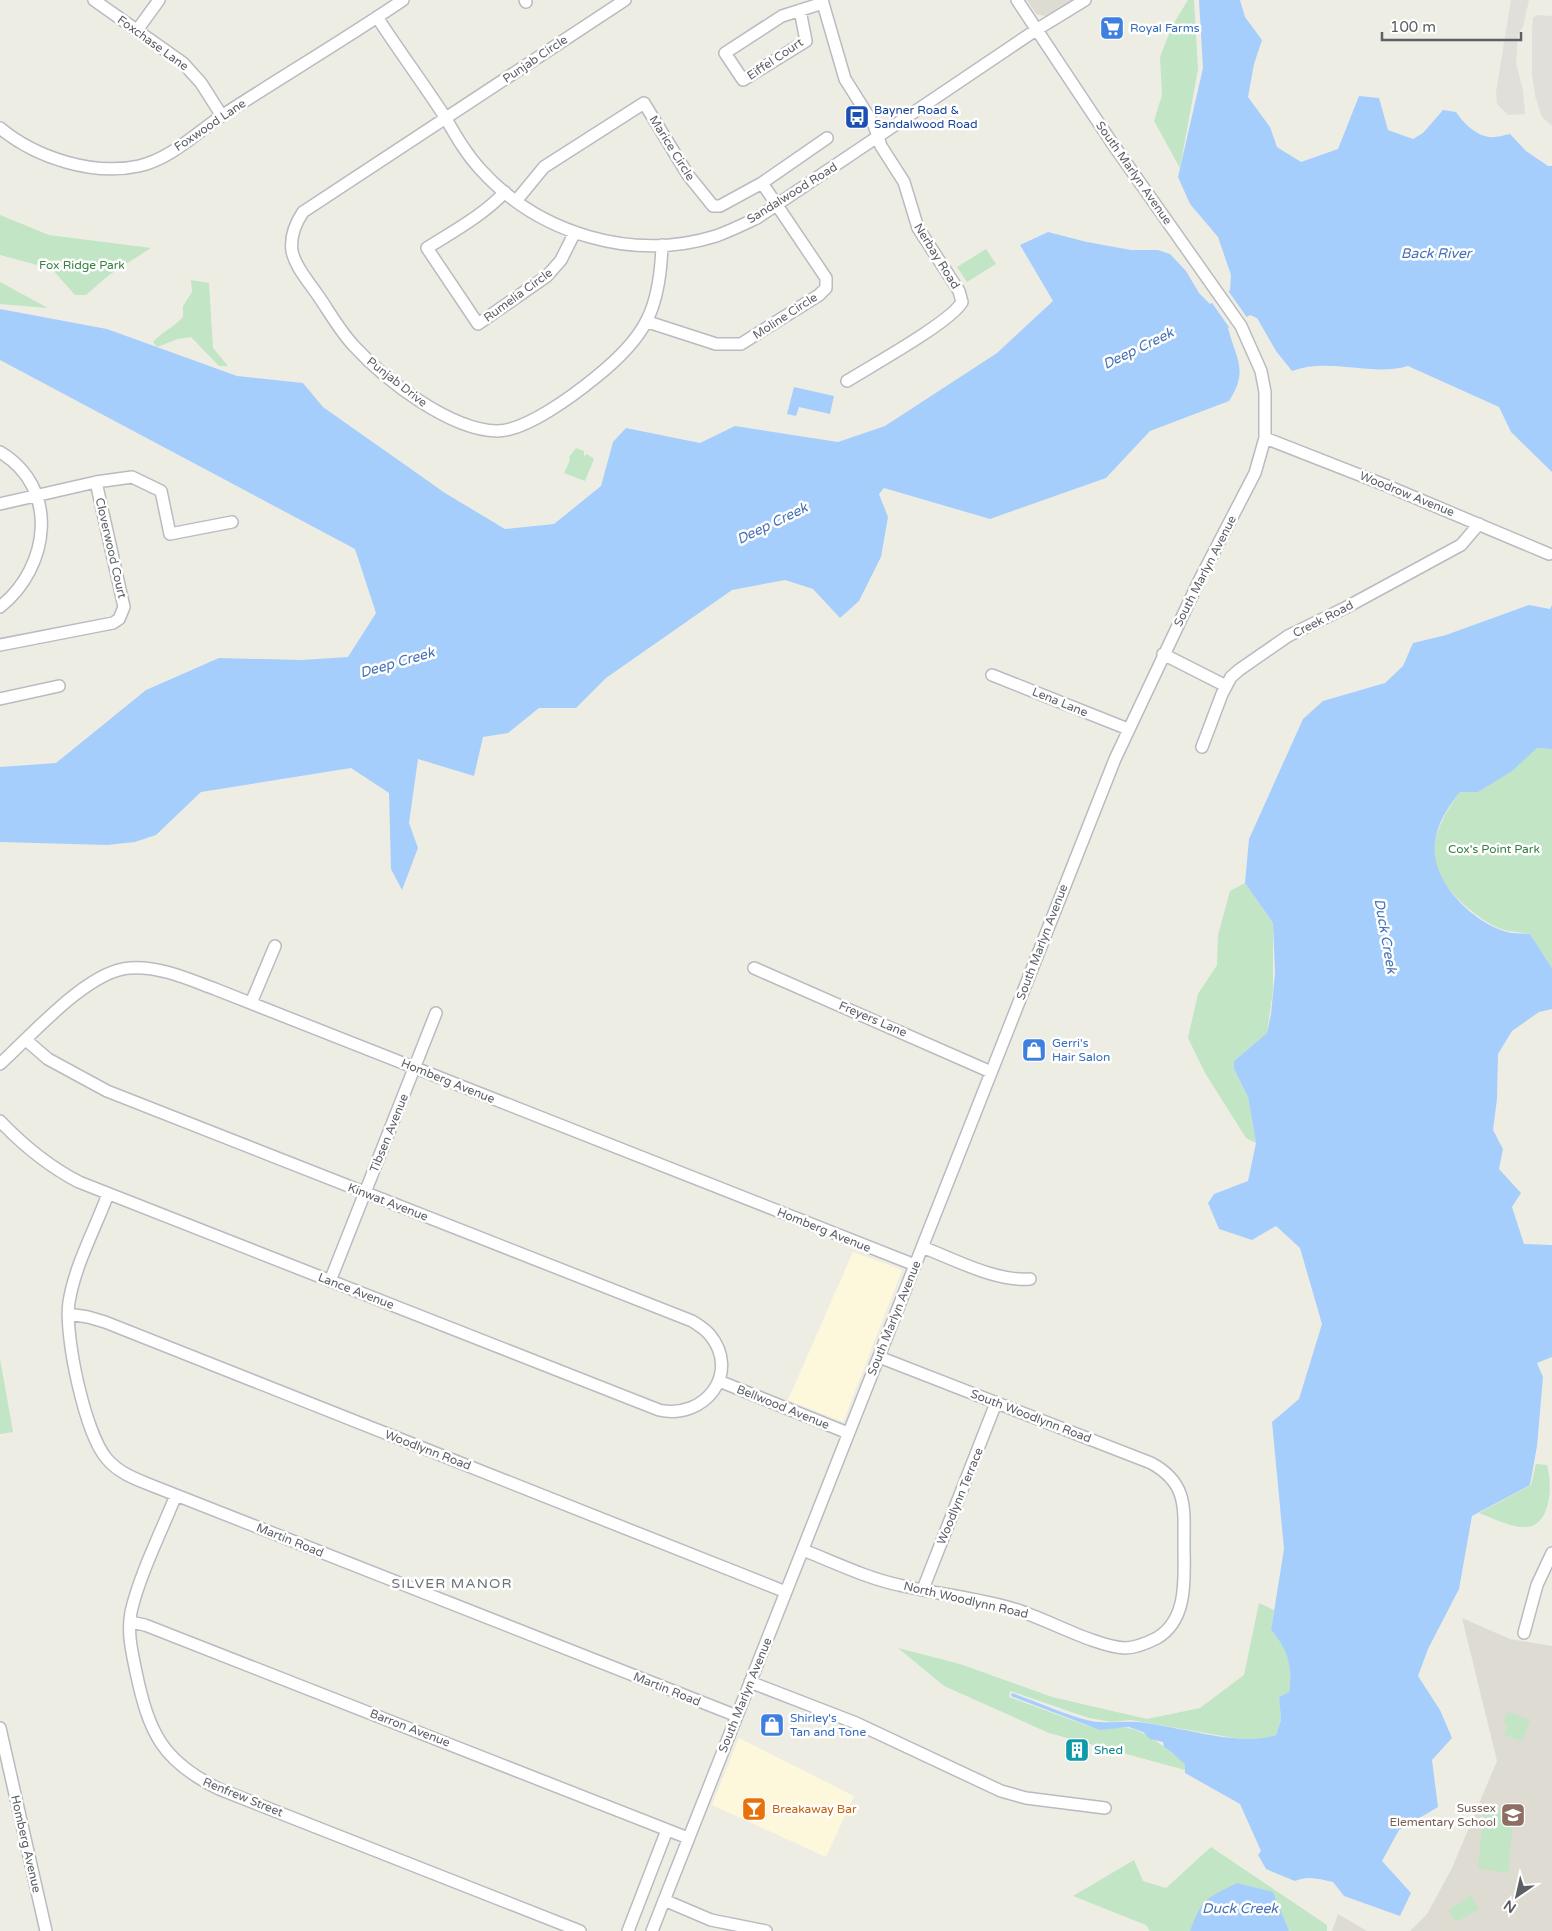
<svg xmlns="http://www.w3.org/2000/svg" width="1552" height="1931" font-family="'Varela Round',sans-serif">
<style>
.commercial{fill:#fdf8db}
.industrial{fill:#e0dfd9}
.education{fill:#dedcd2}
.green{fill:#c1e5c5}
.water{fill:#a6cefd}
.pier{fill:#eeede4}
.lines{fill:none;stroke-linecap:round;stroke-linejoin:round}
.minor-casing{stroke:#b9bbc0;stroke-width:14}
.minor{stroke:#fff;stroke-width:11}
.labels{text-anchor:middle;stroke-width:5;stroke-linejoin:round;paint-order:stroke}
.shop-label{font-size:12px;fill:#366cbe;stroke:#fff;text-anchor:start}
.street-label{font-size:12px;fill:#5c5f64;stroke:#fff}
.transit-label{font-size:12px;fill:#164399;stroke:#fff;text-anchor:start}
.park-label{font-size:12px;fill:#368141;stroke:#fff}
.culture-label{font-size:12px;fill:#0d838f;stroke:#fff;text-anchor:start}
.education-label{font-size:12px;fill:#785e54;stroke:#fff;text-anchor:end}
.food-label{font-size:12px;fill:#c56008;stroke:#fff;text-anchor:start}
.water-label{font-size:14px;font-style:italic;fill:#4572b7;stroke:#fff}
.neighbourhood-label{font-size:14px;letter-spacing:1px;fill:#6d7176;stroke:#fff}
</style>
<rect width="100%" height="100%" fill="#eeede4"/>
<path class="commercial" d="M853,1252L902,1270L843,1422L788,1400Z
M739,1738L854,1796L826,1857L712,1805Z"/>
<path class="industrial" d="M1511,0H1529L1523,27L1518,34L1516,63L1523,90L1525,114L1508,115L1497,104L1496,92Z
M1537,15L1552,16V126L1542,117L1535,96L1532,73V29L1533,18Z"/>
<path class="education" d="M1027,0H1073L1045,16L1036,14Z
M1462,1618L1510,1639L1552,1646V1931H1410L1427,1914L1452,1868L1497,1761Z
M1338,1914L1367,1931H1332Z"/>
<path class="green" d="M1188,0H1194L1198,69L1180,168L1154,121L1162,95L1160,57L1172,26Z
M0,215L49,235L151,248L109,275L86,295H75L52,269L0,255Z
M986,249L996,264L967,282L957,267Z
M191,280L209,283L213,348L228,366H219L191,337L178,339L157,347L153,342C162,332 174,327 183,317V306L192,292Z
M0,282L48,308L0,304Z
M576,448L584,451V456L587,454L594,459L585,481L564,473L570,460L569,457Z
M1537,748L1552,749V968L1530,934C1522,932 1512,932 1504,930C1483,924 1444,891 1437,870C1427,843 1445,812 1460,792H1478Z
M1245,883L1273,923V990L1267,1033L1234,1061V1069L1248,1097L1256,1143L1246,1138L1205,1073L1188,1038L1198,994L1217,965L1218,935L1230,891Z
M0,1359L13,1432L0,1434Z
M1536,1464L1547,1465C1552,1481 1552,1518 1532,1526C1516,1531 1493,1518 1479,1513L1531,1485Z
M1259,1603L1274,1610L1271,1630C1289,1649 1293,1667 1289,1692L1279,1697L1281,1720L1276,1735L1262,1740L1234,1738L1131,1720L1112,1722L1089,1718L1010,1691L1009,1697L1088,1726C1103,1730 1118,1726 1132,1729C1144,1731 1176,1754 1185,1764V1770L1049,1733L944,1686L898,1648L960,1664L1052,1697L1147,1719L1200,1708L1244,1675Z
M1508,1712L1530,1720L1522,1741L1504,1735L1508,1726L1503,1721Z
M1484,1809L1514,1814L1508,1873L1478,1868Z
M1211,1847L1327,1925V1931H1150L1146,1925L1073,1896L1134,1860L1143,1881L1166,1888Z
M1471,1895L1479,1909L1455,1922L1448,1910Z"/>
<path class="water" d="M1199,0H1240L1245,17L1262,40L1254,64L1248,97L1270,127L1277,147L1301,162L1338,149L1359,96L1379,98L1388,130L1413,139L1423,133L1443,110L1456,112C1463,123 1477,136 1490,137C1496,138 1504,135 1510,134L1526,151L1548,166H1552V472L1511,432L1499,407L1408,366C1370,377 1331,357 1292,371L1276,351L1257,318L1250,315L1228,328C1236,359 1249,371 1229,401L1150,431L1106,478L990,519L884,488L879,494L888,517L881,557L859,601L840,618L813,589L785,580L732,590L606,678L576,708H539L508,733L483,737L474,776L418,759L409,823L418,848L402,890L391,869L389,793L351,768L201,792L156,835L135,842L107,845L0,842V767L56,763L146,690L219,658L301,660L348,657L376,613L355,549L0,360V309L107,329L237,376L303,383L323,407L445,493L505,529L554,524L601,486L613,442L626,428L700,443L735,426L838,442L885,426L997,353L1053,301L1020,245L1048,232L1087,242L1131,250H1158L1170,254L1186,271L1199,293L1210,304L1230,290L1231,275L1218,237L1190,204L1178,177L1203,68Z
M794,387L834,396L830,414L799,407L796,416L787,414Z
M1529,605L1550,609L1552,605V749L1537,748L1512,771L1478,792H1460C1448,807 1437,823 1435,843C1430,881 1472,922 1507,932C1514,934 1523,933 1530,934L1552,968V1009L1539,1012L1512,1031L1498,1054L1497,1099L1493,1130L1503,1149L1499,1169L1521,1193L1512,1207L1524,1244L1552,1245V1357L1537,1363L1543,1377L1537,1446L1530,1485L1472,1516L1459,1589L1428,1649L1418,1676L1440,1710L1452,1738L1432,1760L1438,1807L1399,1830L1382,1861L1411,1893L1400,1916L1344,1896L1333,1882C1320,1879 1307,1875 1295,1881L1266,1869L1258,1855L1261,1851L1240,1804L1185,1773V1764C1177,1758 1173,1752 1164,1747L1163,1742L1150,1739L1143,1732L1129,1727L1100,1730L1011,1696L1012,1693C1038,1702 1065,1715 1091,1721C1107,1724 1121,1721 1137,1722C1176,1725 1240,1748 1276,1735L1281,1720L1279,1697L1289,1692C1293,1667 1288,1649 1271,1630L1284,1549L1272,1422L1299,1399L1322,1324L1300,1248L1276,1226L1252,1240L1219,1229L1208,1203L1214,1194L1248,1181L1256,1143L1248,1097L1234,1069V1061L1267,1033L1271,1014L1275,973L1273,923L1245,883L1249,839L1303,719L1323,701L1385,683L1403,666L1413,643L1446,635Z
M1237,1883L1273,1892L1289,1931H1190C1202,1898 1207,1898 1237,1883Z"/>
<path class="pier" d="M1227,289L1248,319L1231,330L1210,300Z"/>
<g class="lines">
<defs>
<path id="minor" d="M94,0L183,63L201,83L222,116
M525,0L526,2
M625,0L303,212C295,224 290,237 292,251C295,266 308,281 317,294C329,311 339,330 354,346C385,380 450,430 497,431C526,431 574,395 596,377C646,337 660,309 662,245
M822,0L845,79L874,125L881,146L904,182L918,228L959,291L962,302C951,322 871,366 847,381
M800,10L806,41L743,80L725,53L782,16L823,3
M377,17C399,51 423,83 445,117C456,136 466,154 481,170C539,234 633,262 716,236C730,231 744,224 757,218L1036,30L1085,0
M138,29L159,0
M0,128C36,158 93,176 139,166C171,159 197,132 223,115C283,76 344,40 403,0
M505,192C482,216 454,231 427,248L478,324L547,276L561,260L575,232
M516,201L544,167L644,103L688,175L713,206H720L762,183L827,138
M648,322L716,344H741L819,295L826,288V278L762,183
M1265,438L1385,485L1549,554
M0,452C60,488 50,567 0,607
M96,482L132,477L161,491L170,534L232,522
M0,504L96,482L124,607L119,619L113,623L0,645
M1163,654L1226,686
M992,675L1128,729
M0,699L59,686
M1202,747L1222,694L1231,677L1239,670L1288,636L1345,608L1461,545L1479,524
M754,968L991,1072
M251,1003L275,946
M0,1064C31,1036 88,970 130,968C160,966 188,979 215,989L915,1265
M0,1121C24,1146 48,1166 79,1182L659,1410C705,1420 741,1373 710,1335C705,1329 698,1325 692,1321L107,1091L48,1059L26,1040
M108,1194C95,1229 75,1265 69,1302C64,1335 85,1434 107,1459C118,1472 133,1478 148,1484L737,1716
M922,1247C954,1259 996,1282 1030,1279
M330,1281L436,1013
M68,1314L88,1317L105,1322L786,1592
M719,1381L848,1433
M176,1495C162,1530 139,1576 131,1612C127,1633 132,1652 136,1672C149,1733 162,1761 219,1789L580,1931
M803,1550C834,1562 866,1578 899,1585C937,1594 977,1598 1014,1609C1045,1618 1096,1647 1125,1648C1136,1648 1147,1643 1157,1638C1189,1619 1184,1576 1184,1545C1184,1508 1188,1483 1151,1463L879,1357
M923,1589L996,1403
M130,1622L145,1625L688,1838
M1524,1633L1537,1585L1552,1553
M750,1682L856,1723L1001,1791L1026,1798L1105,1808
M0,1728L46,1931
M664,1900L711,1920L766,1931
M628,1931L667,1830
M652,1931L1115,759L1199,581L1255,473L1265,438V392L1261,371L1241,326L1112,143L1017,0"/>
</defs>
<use href="#minor" class="minor-casing"/>
<use href="#minor" class="minor"/>
</g>
<defs>
<symbol id="supermarket-square" viewBox="-11 -11 22 22"><rect x="-9" y="-9" width="18" height="18" rx="4" fill="#3f7fe0" stroke="#fff"/><path d="M-6-5.5h2.5l.6 2H6L4.5 2H-2.5L-4.4-4H-6ZM-1.5 3.2a1.3 1.3 0 1 0 .1 0ZM3 3.2a1.3 1.3 0 1 0 .1 0Z" fill="#fff"/></symbol>
<symbol id="bus-square" viewBox="-11 -11 22 22"><rect x="-9" y="-9" width="18" height="18" rx="4" fill="#1a4fb4" stroke="#fff"/><path d="M-5-6H5V4H4V6H2V4H-2V6H-4V4H-5ZM-3.5-4V0h7V-4ZM-3.5 1.2v1.5H-2V1.2ZM2 1.2v1.5H3.5V1.2Z" fill="#fff"/></symbol>
<symbol id="shop-square" viewBox="-11 -11 22 22"><rect x="-9" y="-9" width="18" height="18" rx="4" fill="#3f7fe0" stroke="#fff"/><path d="M-5-2.5h2.3a2.7 3.5 0 0 1 5.4 0H5L5.5 6h-11ZM-1.5-2.5h3a1.5 2.3 0 0 0-3 0Z" fill="#fff"/></symbol>
<symbol id="building-square" viewBox="-11 -11 22 22"><rect x="-9" y="-9" width="18" height="18" rx="4" fill="#0f9aa8" stroke="#fff"/><path d="M-4-6H4V6H1V3H-1V6H-4ZM-2.5-4.3h1.7v1.8h-1.7ZM.8-4.3h1.7v1.8H.8ZM-2.5-1h1.7V.8h-1.7ZM.8-1h1.7V.8H.8Z" fill="#fff"/></symbol>
<symbol id="bar-square" viewBox="-11 -11 22 22"><rect x="-9" y="-9" width="18" height="18" rx="4" fill="#e8710a" stroke="#fff"/><path d="M-6-5H6L.8 .8V4.5H3.5V6h-7V4.5H-.8V.8Z" fill="#fff"/></symbol>
<symbol id="school-square" viewBox="-11 -11 22 22"><rect x="-9" y="-9" width="18" height="18" rx="4" fill="#8d6e63" stroke="#fff"/><path d="M0-5L7-2L0 1L-7-2ZM-4 1L0 2.5L4 1V4Q0 6-4 4Z" fill="#fff"/></symbol>
</defs>
<g fill-rule="evenodd">
<use href="#supermarket-square" x="1098" y="14" width="28" height="28"/>
<use href="#bus-square" x="843" y="103" width="28" height="28"/>
<use href="#shop-square" x="1020" y="1036" width="28" height="28"/>
<use href="#shop-square" x="758" y="1711" width="28" height="28"/>
<use href="#building-square" x="1063" y="1736" width="28" height="28"/>
<use href="#bar-square" x="740" y="1795" width="28" height="28"/>
<use href="#school-square" x="1499" y="1801" width="28" height="28"/>
</g>
<g class="labels">
<g class="shop-label">
<text x="1130" y="32">Royal Farms</text>
<text x="1052" y="1047">Gerri's<tspan x="1052" dy="14">Hair Salon</tspan></text>
<text x="790" y="1722">Shirley's<tspan x="790" dy="14">Tan and Tone</tspan></text>
</g>
<g class="street-label">
<text transform="translate(153 43) rotate(36)" y="4">Foxchase Lane</text>
<text transform="translate(535 59) rotate(-34)" y="4">Punjab Circle</text>
<text transform="translate(775 59) rotate(-34)" y="4">Eiffel Court</text>
<text transform="translate(210 125) rotate(-34)" y="4">Foxwood Lane</text>
<text transform="translate(672 148) rotate(58)" y="4">Marice Circle</text>
<text transform="translate(1134 173) rotate(55)" y="4">South Marlyn Avenue</text>
<text transform="translate(792 193) rotate(-32)" y="4">Sandalwood Road</text>
<text transform="translate(937 256) rotate(58)" y="4">Nerbay Road</text>
<text transform="translate(518 295) rotate(-36)" y="4">Rumelia Circle</text>
<text transform="translate(785 316) rotate(-33)" y="4">Moline Circle</text>
<text transform="translate(397 382) rotate(38)" y="4">Punjab Drive</text>
<text transform="translate(1407 494) rotate(22)" y="4">Woodrow Avenue</text>
<text transform="translate(111 548) rotate(77)" y="4">Cloverwood Court</text>
<text transform="translate(1205 571) rotate(-63)" y="4">South Marlyn Avenue</text>
<text transform="translate(1323 619) rotate(-27)" y="4">Creek Road</text>
<text transform="translate(1060 702) rotate(22)" y="4">Lena Lane</text>
<text transform="translate(1042 942) rotate(-69)" y="4">South Marlyn Avenue</text>
<text transform="translate(873 1019) rotate(23)" y="4">Freyers Lane</text>
<text transform="translate(448 1081) rotate(22)" y="4">Homberg Avenue</text>
<text transform="translate(389 1133) rotate(-68)" y="4">Tibsen Avenue</text>
<text transform="translate(388 1202) rotate(21)" y="4">Kinwat Avenue</text>
<text transform="translate(824 1230) rotate(22)" y="4">Homberg Avenue</text>
<text transform="translate(356 1291) rotate(21)" y="4">Lance Avenue</text>
<text transform="translate(894 1318) rotate(-68)" y="4">South Marlyn Avenue</text>
<text transform="translate(783 1407) rotate(22)" y="4">Bellwood Avenue</text>
<text transform="translate(1031 1416) rotate(21)" y="4">South Woodlynn Road</text>
<text transform="translate(428 1450) rotate(21)" y="4">Woodlynn Road</text>
<text transform="translate(960 1496) rotate(-68)" y="4">Woodlynn Terrace</text>
<text transform="translate(290 1540) rotate(22)" y="4">Martin Road</text>
<text transform="translate(966 1600) rotate(13)" y="4">North Woodlynn Road</text>
<text transform="translate(667 1689) rotate(22)" y="4">Martin Road</text>
<text transform="translate(745 1695) rotate(-68)" y="4">South Marlyn Avenue</text>
<text transform="translate(410 1728) rotate(21)" y="4">Barron Avenue</text>
<text transform="translate(243 1797) rotate(22)" y="4">Renfrew Street</text>
<text transform="translate(26 1844) rotate(77)" y="4">Homberg Avenue</text>
</g>
<g class="transit-label">
<text x="874" y="114">Bayner Road &amp;<tspan x="874" dy="14">Sandalwood Road</tspan></text>
</g>
<g class="park-label">
<text x="82" y="269">Fox Ridge Park</text>
<text x="1494" y="853">Cox's Point Park</text>
</g>
<g class="culture-label">
<text x="1094" y="1754">Shed</text>
</g>
<g class="education-label">
<text x="1496" y="1812">Sussex<tspan x="1496" dy="14">Elementary School</tspan></text>
</g>
<g class="food-label">
<text x="772" y="1813">Breakaway Bar</text>
</g>
<g class="water-label">
<text x="1436" y="258">Back River</text>
<text transform="translate(1138 348) rotate(-26)" y="5">Deep Creek</text>
<text transform="translate(772 523) rotate(-26)" y="5">Deep Creek</text>
<text transform="translate(397 662) rotate(-16)" y="5">Deep Creek</text>
<text transform="translate(1386 936) rotate(80)" y="5">Duck Creek</text>
<text x="1240" y="1913">Duck Creek</text>
</g>
<g class="neighbourhood-label">
<text x="452" y="1588">SILVER MANOR</text>
</g>
</g>
<g transform="translate(1517 1896) rotate(214)" stroke="#ffffff" stroke-width="4" paint-order="stroke">
<path d="M0-4L9 19L0 12L-9 19Z" fill="#5c5f64"/>
<text y="-8" font-size="14" font-weight="bold" text-anchor="middle" fill="#5c5f64">N</text>
</g>
<path d="M1382 32v8h139v-8" fill="none" stroke="#5c5f64" stroke-width="2.5"/>
<text x="1390" y="32" font-size="15" fill="#5c5f64" stroke="#ffffff" stroke-width="4" paint-order="stroke">100 m</text>
</svg>
